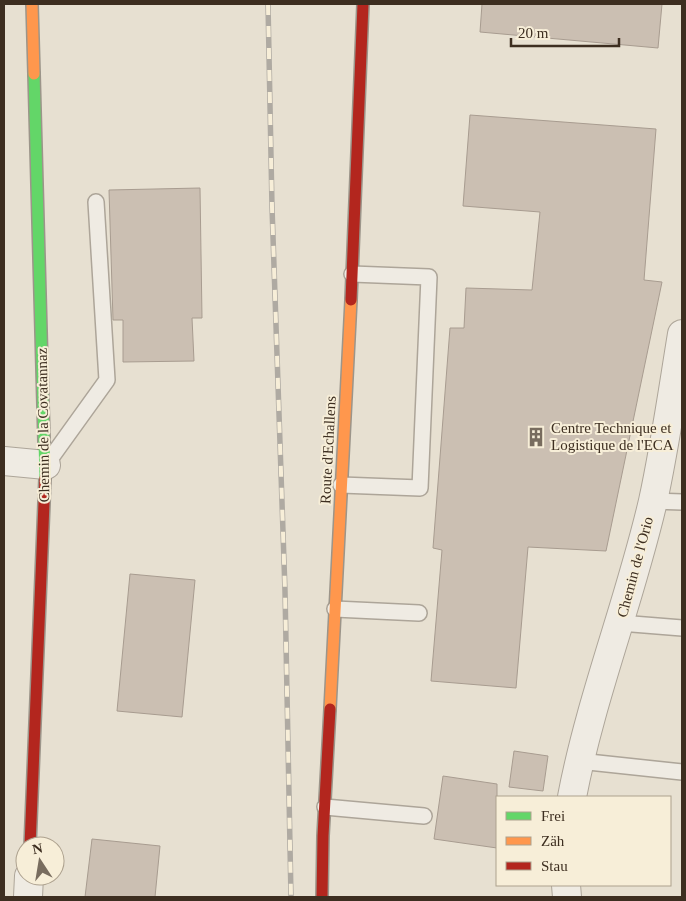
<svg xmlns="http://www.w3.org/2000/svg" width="686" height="901" font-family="Georgia,serif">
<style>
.building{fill:#cbbfb2;stroke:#a89c90}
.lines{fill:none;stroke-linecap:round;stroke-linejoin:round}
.lane-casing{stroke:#ada599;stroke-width:18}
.street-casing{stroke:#ada599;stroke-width:30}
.fast-casing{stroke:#9c958a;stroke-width:14}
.slow-casing{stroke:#9c958a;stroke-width:14}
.jam-casing{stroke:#9c958a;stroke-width:14}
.lane{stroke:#efebe3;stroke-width:15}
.street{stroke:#efebe3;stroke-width:28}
.fast{stroke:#63d668;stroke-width:11}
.slow{stroke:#ff974d;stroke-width:11}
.jam{stroke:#b3261e;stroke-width:11}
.rail-casing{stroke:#afaaa2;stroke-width:5.5}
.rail{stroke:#f7eed8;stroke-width:4;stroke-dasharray:11;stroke-linecap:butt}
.labels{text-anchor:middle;stroke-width:4;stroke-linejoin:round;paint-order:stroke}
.street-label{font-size:15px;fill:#3d2e20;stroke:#f7eed8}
.poi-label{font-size:15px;fill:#3d2e20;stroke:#f7eed8;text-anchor:start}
</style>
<rect width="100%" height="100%" fill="#e7e0d1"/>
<path class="building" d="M482,4H662L658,48L480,32Z
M470,115L656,129L644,280L662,282L606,551L528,547L516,688L431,681L442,550L433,548L450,328H464L466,288L532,290L540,212L463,206Z
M200,188L202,318H192L194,361L123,362V320H113L109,190Z
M130,574L195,580L182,717L117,711Z
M514,751L548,756L543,791L509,787Z
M443,776L497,784V848L434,839Z
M92,839L160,846L155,897H85Z"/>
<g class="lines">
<defs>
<path id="lane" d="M48,462L107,380L96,202
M341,485L420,488L429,277L352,274
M653,501L682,502
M335,609L419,613
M620,623L682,628
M579,761L682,772
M325,807L424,816"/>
<path id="street" d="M4,461L46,465
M572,797C591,697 630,601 653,501C665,446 673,389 682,334
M566,885L567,897
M28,897L29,876"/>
<path id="fast" d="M34,74L45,478"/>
<path id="slow" d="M32,4L34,74
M330,709L351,300"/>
<path id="jam" d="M351,300L363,4
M30,846L45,478
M322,897L323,836L330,709"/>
</defs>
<use href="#lane" class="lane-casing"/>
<use href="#street" class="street-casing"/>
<use href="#fast" class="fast-casing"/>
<use href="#slow" class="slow-casing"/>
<use href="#jam" class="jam-casing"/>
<use href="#lane" class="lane"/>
<use href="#street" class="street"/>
<use href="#fast" class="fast"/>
<use href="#slow" class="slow"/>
<use href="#jam" class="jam"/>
<defs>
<path id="rail" d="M268,4L272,207L285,591L291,897"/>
</defs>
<use href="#rail" class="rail-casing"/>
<use href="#rail" class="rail"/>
</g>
<defs>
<symbol id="building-bare" viewBox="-9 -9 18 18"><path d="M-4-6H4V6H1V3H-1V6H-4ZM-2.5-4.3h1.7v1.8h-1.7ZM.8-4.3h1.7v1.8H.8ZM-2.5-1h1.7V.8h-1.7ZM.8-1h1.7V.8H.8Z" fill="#786c5e" stroke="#f7eed8" stroke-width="2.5" paint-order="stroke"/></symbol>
</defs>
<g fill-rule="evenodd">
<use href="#building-bare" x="522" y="423" width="28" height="28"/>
</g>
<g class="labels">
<g class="street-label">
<text transform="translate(43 425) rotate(-91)" y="5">Chemin de la Covatannaz</text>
<text transform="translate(328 450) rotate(-87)" y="5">Route d'Echallens</text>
<text transform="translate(635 567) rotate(-75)" y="5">Chemin de l'Orio</text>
</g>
<g class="poi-label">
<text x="551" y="433">Centre Technique et<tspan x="551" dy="17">Logistique de l'ECA</tspan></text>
</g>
</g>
<rect width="686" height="901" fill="none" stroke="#3d2e20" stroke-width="10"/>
<rect x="496" y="796" width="175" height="90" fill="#f7eed8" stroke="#ada18e"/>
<rect x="506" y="812" width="25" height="8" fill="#63d668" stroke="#ada18e"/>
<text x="541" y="821" font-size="15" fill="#3d2e20">Frei</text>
<rect x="506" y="837" width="25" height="8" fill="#ff974d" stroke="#ada18e"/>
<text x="541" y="846" font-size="15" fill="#3d2e20">Zäh</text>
<rect x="506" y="862" width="25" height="8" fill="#b3261e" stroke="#ada18e"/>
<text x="541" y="871" font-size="15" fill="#3d2e20">Stau</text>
<g transform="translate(40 861) rotate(348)"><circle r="24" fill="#f7eed8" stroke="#ada18e"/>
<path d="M0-4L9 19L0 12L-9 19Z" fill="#786c5e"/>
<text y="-8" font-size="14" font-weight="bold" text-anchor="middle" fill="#3d2e20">N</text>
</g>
<path d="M511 38v8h108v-8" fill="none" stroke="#3d2e20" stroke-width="2.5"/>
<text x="518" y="38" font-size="15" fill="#3d2e20" stroke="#f7eed8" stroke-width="4" paint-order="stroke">20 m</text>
</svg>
